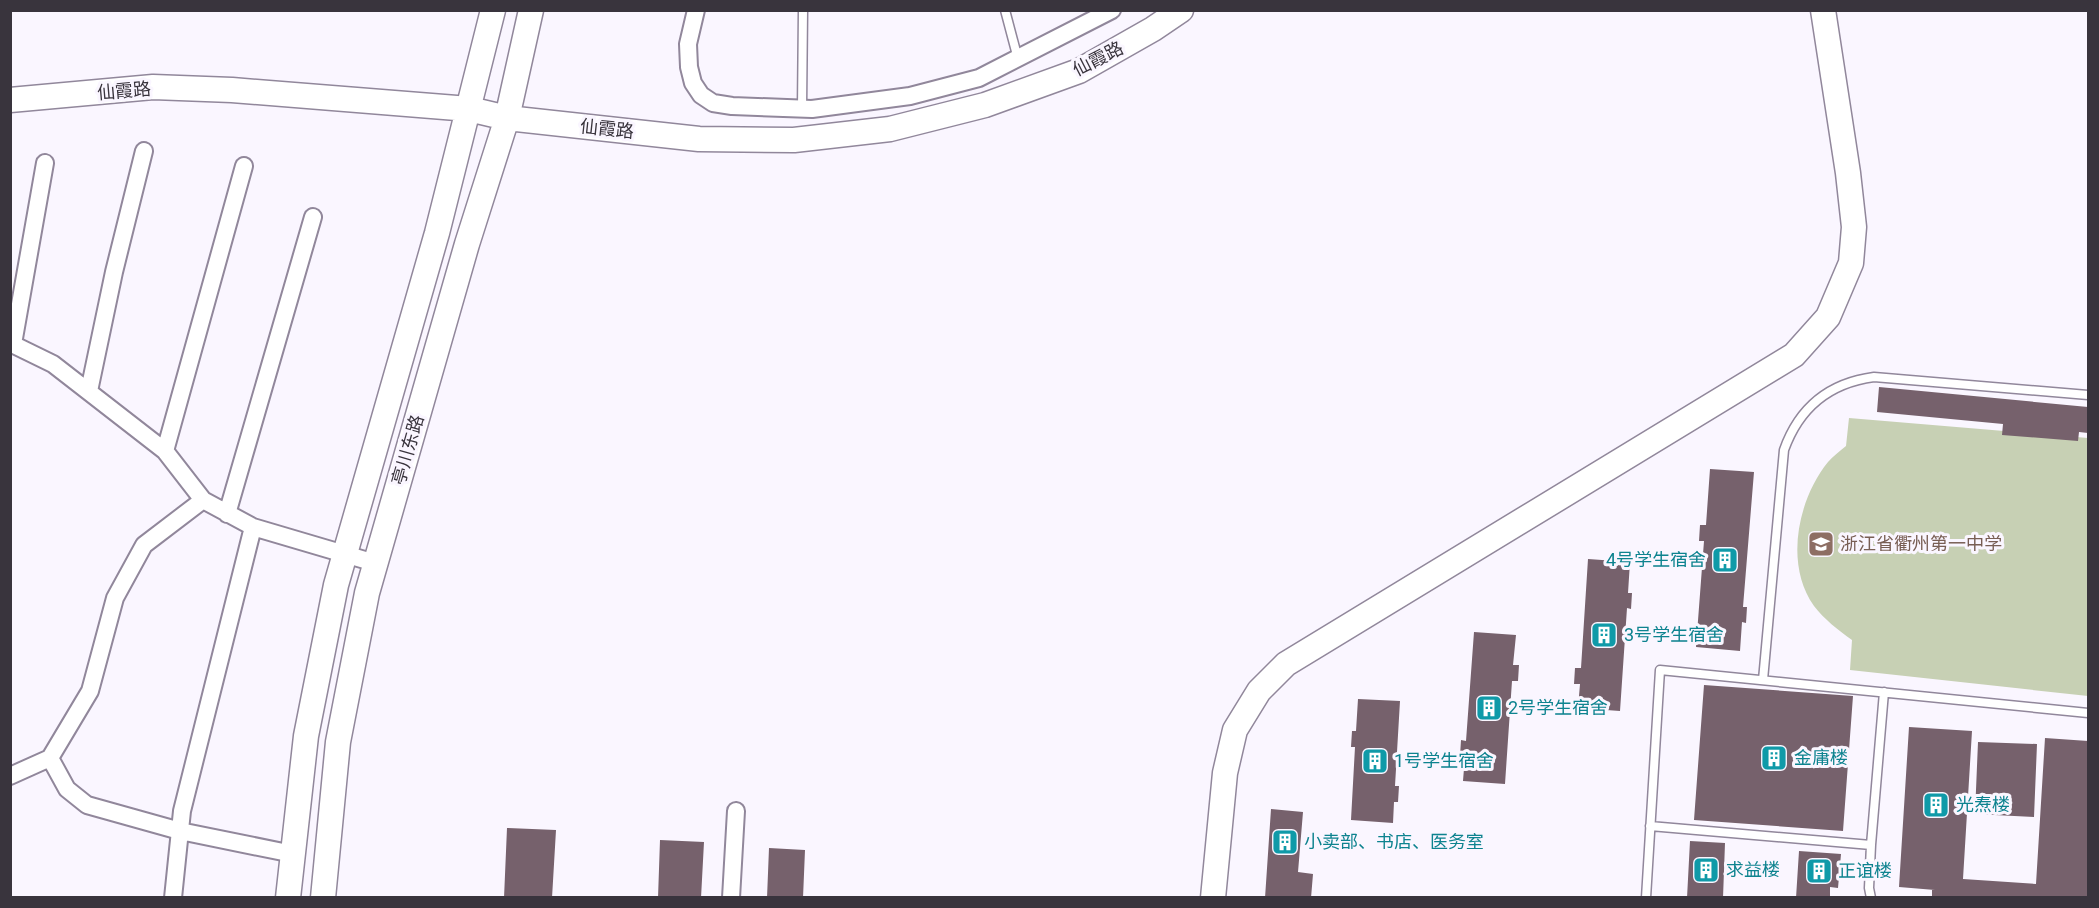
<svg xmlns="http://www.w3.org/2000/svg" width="2099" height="908" font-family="Roboto,'Noto Sans SC',sans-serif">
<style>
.green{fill:#c7d0b4}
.building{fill:#76616c}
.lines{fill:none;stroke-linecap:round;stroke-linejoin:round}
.lane-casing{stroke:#91879b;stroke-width:11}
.street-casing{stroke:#91879b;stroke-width:20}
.secondary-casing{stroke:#91879b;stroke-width:27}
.lane{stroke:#fff;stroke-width:8}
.street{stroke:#fff;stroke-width:16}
.secondary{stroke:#fff;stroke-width:24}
.labels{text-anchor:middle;stroke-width:6;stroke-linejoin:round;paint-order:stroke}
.street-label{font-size:18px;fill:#39343d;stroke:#faf6ff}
.education-label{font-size:18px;fill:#785e54;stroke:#faf6ff;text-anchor:start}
.culture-label{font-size:18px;fill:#0d838f;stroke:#faf6ff;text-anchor:start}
</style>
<rect width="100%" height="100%" fill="#faf6ff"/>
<path class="green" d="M1849,418L2088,438V696L1850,670L1852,640C1838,630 1824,619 1814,606C1784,564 1798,499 1828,462C1833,456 1840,451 1846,446Z"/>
<path class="building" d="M1879,387L2088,407V433L2079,432L2078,441L2002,435L2003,424L1877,412Z
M1710,469L1754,472L1743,607H1747L1746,623L1742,622L1740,651L1696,647L1704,541H1699L1700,525H1706Z
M1588,559L1630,562L1628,593H1632L1631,609L1627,608L1620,711L1578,708L1580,684H1574L1575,668H1581Z
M1474,632L1516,635L1513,665H1519L1518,681H1512L1505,784L1463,781L1465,756H1460L1461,740L1466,741Z
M1704,685L1853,696L1843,831L1694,820Z
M1358,699L1400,701L1395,786H1399L1398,802H1394L1393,823L1351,820L1355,747H1351L1352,731H1356Z
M1909,727L1972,731L1963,879L2036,884L2045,738L2088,741V898H1932V890H1935L1899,887Z
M1978,742L2037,744L2034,817L1975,814Z
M1271,809L1303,812L1298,872L1313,874L1311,898H1265Z
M507,828L556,830L552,898H504Z
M660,840L704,842L701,898H658Z
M1690,841L1725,843L1723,898H1687Z
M769,848L805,850L803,898H767Z
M1799,851L1841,854L1838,888L1830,887V898H1796Z"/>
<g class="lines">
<defs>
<path id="lane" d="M1005,10L1018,59
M802,108L803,10
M1763,680L1784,450C1799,408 1829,383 1874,377L2088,395
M1650,826L1871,845
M1646,898L1660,670L2088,713
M1871,898L1869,888L1871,845L1884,692"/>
<path id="street" d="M696,10L688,44L689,67L693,83L701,95L713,103L732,106L812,109L910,96L979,78L1112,10
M10,343L53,364L165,451L203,500L253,527L375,563
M13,344L45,163
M89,391L114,272L144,151
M165,451L244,166
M227,514L313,217
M50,758L67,789L87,805L180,831L293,854
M10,776L50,758L90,691L115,598L144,545L203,500
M173,898L182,811L253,527
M731,898L736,811"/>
<path id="secondary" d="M10,100L153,87L232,90L469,109L507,118L699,139L794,140L890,129L985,105L1079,71L1153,29L1181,10
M288,898L306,736L336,585L437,233L493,10
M323,898L338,742L367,593L467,244L507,118L531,10
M1213,898L1225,773L1235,730L1259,691L1286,664L1794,355L1828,317L1851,263L1854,227L1848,173L1823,10"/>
</defs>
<use href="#lane" class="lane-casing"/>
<use href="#street" class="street-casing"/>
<use href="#secondary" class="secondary-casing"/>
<use href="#lane" class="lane"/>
<use href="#street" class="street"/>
<use href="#secondary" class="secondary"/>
</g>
<defs>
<symbol id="school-square" viewBox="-11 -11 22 22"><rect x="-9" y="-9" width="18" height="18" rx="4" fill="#8d6e63" stroke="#faf6ff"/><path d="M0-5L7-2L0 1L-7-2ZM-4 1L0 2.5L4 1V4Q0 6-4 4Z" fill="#fff"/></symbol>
<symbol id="building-square" viewBox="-11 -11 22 22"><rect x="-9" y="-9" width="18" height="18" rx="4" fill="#0f9aa8" stroke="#faf6ff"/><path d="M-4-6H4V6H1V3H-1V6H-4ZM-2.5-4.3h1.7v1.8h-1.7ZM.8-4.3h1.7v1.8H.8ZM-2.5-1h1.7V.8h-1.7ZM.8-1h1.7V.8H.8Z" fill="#fff"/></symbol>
</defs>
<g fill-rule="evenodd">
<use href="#school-square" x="1806" y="529" width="30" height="30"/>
<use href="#building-square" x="1710" y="545" width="30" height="30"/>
<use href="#building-square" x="1589" y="620" width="30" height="30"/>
<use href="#building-square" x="1474" y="693" width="30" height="30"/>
<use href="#building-square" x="1759" y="743" width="30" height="30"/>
<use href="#building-square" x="1360" y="746" width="30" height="30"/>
<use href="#building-square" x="1921" y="790" width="30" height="30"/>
<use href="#building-square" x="1270" y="827" width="30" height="30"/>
<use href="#building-square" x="1691" y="855" width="30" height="30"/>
<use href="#building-square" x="1804" y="856" width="30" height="30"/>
</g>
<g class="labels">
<g class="street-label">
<text transform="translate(1098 59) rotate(-27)" y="6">仙霞路</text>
<text transform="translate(124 91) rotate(-5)" y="6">仙霞路</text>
<text transform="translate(607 129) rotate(6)" y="6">仙霞路</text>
<text transform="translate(408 450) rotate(-74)" y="6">亭川东路</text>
</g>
<g class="education-label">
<text x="1840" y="550">浙江省衢州第一中学</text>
</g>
<g class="culture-label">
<text x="1706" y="566" text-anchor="end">4号学生宿舍</text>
<text x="1624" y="641">3号学生宿舍</text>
<text x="1508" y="714">2号学生宿舍</text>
<text x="1794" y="764">金庸楼</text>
<text x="1394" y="767">1号学生宿舍</text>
<text x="1956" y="811">光焘楼</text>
<text x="1304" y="848">小卖部、书店、医务室</text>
<text x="1726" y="876">求益楼</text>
<text x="1838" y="877">正谊楼</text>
</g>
</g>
<rect width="2099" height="908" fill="none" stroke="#39343d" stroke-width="24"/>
</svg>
